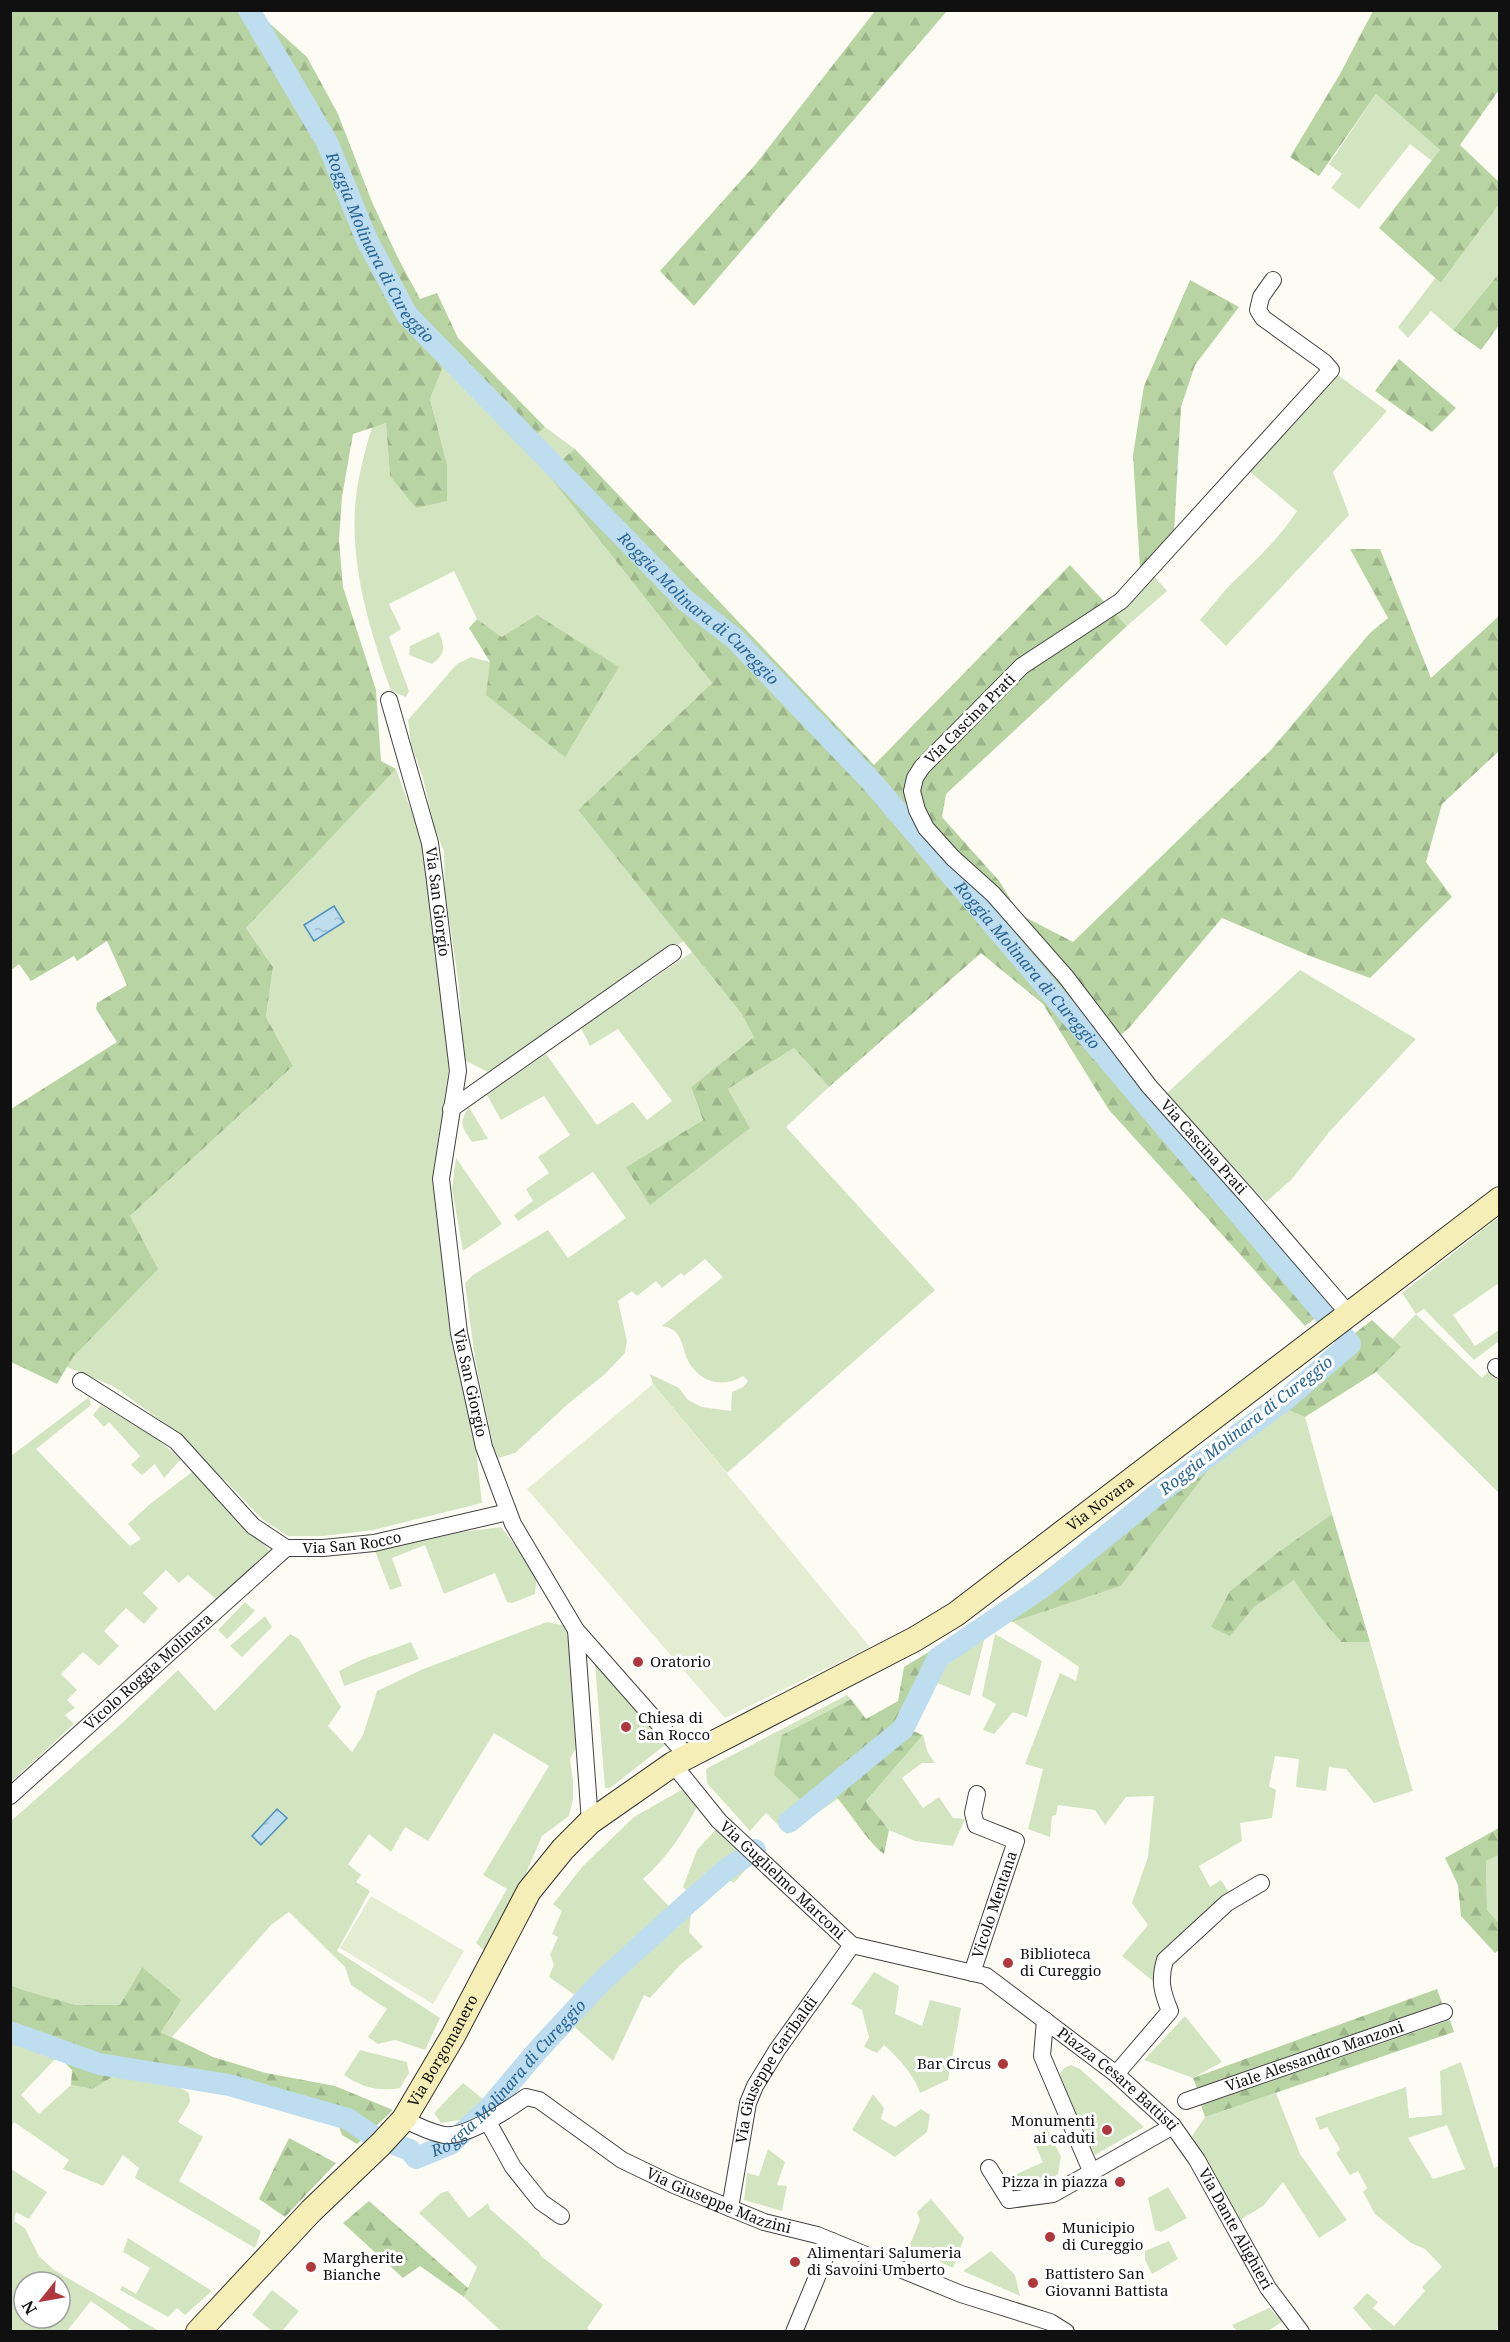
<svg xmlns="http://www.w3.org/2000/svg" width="1510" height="2342" font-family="'Noto Serif',serif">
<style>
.grass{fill:#d3e5c0;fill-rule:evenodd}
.forest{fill:url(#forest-firs)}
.pitch{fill:#e4edd1}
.water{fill:url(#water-ripples);stroke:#4e91bd;stroke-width:1.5}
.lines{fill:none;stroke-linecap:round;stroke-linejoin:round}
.canal{stroke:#beddef;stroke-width:22}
.street-casing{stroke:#434343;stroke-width:18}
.secondary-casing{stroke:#323232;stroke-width:26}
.street{stroke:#fff;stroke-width:16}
.secondary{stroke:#f5eeb7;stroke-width:24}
.poi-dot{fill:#af383e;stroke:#fff;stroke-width:2}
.labels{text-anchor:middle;stroke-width:6;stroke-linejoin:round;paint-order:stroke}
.street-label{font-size:15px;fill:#101010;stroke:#fff}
.poi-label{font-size:15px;fill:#101010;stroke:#fff;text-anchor:start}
.water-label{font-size:16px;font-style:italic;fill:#276493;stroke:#fff}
</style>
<defs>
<pattern id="forest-firs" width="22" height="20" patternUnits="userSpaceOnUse" patternTransform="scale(1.5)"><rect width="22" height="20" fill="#b8d4a2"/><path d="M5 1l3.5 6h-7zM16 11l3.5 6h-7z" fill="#9db58a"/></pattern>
<pattern id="water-ripples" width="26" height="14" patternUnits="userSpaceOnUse" patternTransform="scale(1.5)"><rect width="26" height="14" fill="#beddef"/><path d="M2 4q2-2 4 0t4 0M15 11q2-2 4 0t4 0" fill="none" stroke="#a2bdcc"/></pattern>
</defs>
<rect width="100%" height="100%" fill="#fdfcf4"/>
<path class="grass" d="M1376,94L1440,150L1432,161L1410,144L1359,209L1331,188L1342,174L1329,164Z
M1499,204V273L1453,330L1431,311L1408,338L1398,327L1436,277L1441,283Z
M444,363L523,447L545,427L575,449L546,472L712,683L578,810L684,941L488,1072L464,1060L459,986L445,890L444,852L434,826L423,778L411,744L408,720L457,664L471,657L490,662L502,637L477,619L454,571L389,604L401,629L389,637L409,691L406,697L391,691C371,633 351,571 355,508C357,480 364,454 372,427L386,422L390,476L447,464L430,399Z
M1331,370L1387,411L1333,472L1349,515L1226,646L1200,620C1211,608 1220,595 1231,584C1255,561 1278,540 1297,511L1244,467Z
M1154,576L1167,591L1127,626L1113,611Z
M439,632C445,647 446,654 432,664L409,655L410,646Z
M396,769L424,846L443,985L449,1068L433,1175L455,1339L476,1449L482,1503L373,1530L324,1536H288L262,1519L226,1481L213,1474L174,1430L113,1386L67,1367L130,1216L293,1066L266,1017L273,967L246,928Z
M692,952L741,1013L754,1037L691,1087L703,1120L626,1167L750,1128L728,1089L794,1048L829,1087L786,1127L935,1290L727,1473L653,1384L650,1374L679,1388L688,1400L702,1407L731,1411L732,1392L743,1387L748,1381L743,1376C722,1389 700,1382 688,1361C684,1353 683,1342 678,1335C674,1329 668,1327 662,1326L723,1277L705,1259L684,1276L681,1273L662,1288L656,1281L637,1296L632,1291L618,1301L627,1341L625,1353L605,1374L568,1404L515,1453L498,1458L493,1445L475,1359L465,1283L473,1275L548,1230L568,1258L626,1218L593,1172L518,1221L514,1215L533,1201L526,1189L549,1173L538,1157L570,1135L544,1096L501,1120L487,1095L546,1054L597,1125L633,1102L647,1120L672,1101L618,1029L590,1046L581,1028Z
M1300,970L1416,1039L1330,1131L1291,1180L1266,1202L1166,1094Z
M469,1107L488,1139L472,1142C462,1127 458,1123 469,1107Z
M456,1158L502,1224L463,1251L452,1189Z
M1499,1217V1283L1453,1315L1475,1346L1499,1330V1341L1474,1360L1424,1309L1416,1314L1482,1378L1489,1371L1499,1381V1493L1376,1372L1400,1347L1392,1339L1416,1314L1402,1293Z
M89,1397L91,1405L36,1449L130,1546L141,1539L128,1524L150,1504L196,1469L271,1552L217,1603L215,1598L188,1575L179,1583L166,1570L143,1593L158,1608L144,1624L126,1608L104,1631L119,1646L99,1666L83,1652L61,1674L77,1690L67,1700L75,1708L65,1715L74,1724L11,1782V1456Z
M101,1405L157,1439L181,1459L164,1478L155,1464L142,1475L131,1465L140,1456L109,1422L104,1427L93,1415Z
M1286,1409L1305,1417L1332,1514L1277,1553L1230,1591V1635L1254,1607L1294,1579L1318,1615L1341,1642H1370L1413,1791L1374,1803L1346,1769L1329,1767L1326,1791L1296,1787L1299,1759L1275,1756L1269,1786L1276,1790L1272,1818L1240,1823L1242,1841L1199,1866L1210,1887L1221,1880L1234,1900L1168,1965L1166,1980L1153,1981L1122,1956L1148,1925L1132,1903L1148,1857L1154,1796L1126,1797L1105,1825L1095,1810L1058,1805L1056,1815L1052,1816L1050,1837L1028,1829L1043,1769L1025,1764L1060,1673L1076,1681L1079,1667L1013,1622L1121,1586L1225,1448Z
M501,1527L537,1574L535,1594L512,1603L507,1602L495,1573L444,1594L425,1545L392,1558L402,1586L390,1590L375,1551L462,1532Z
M245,1602L255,1611L227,1639L218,1630Z
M265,1616L272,1627L242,1657L230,1646Z
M547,1622L567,1626L577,1746L570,1759L573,1780V1799L569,1816L542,1836L520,1887L485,1951L476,1943L507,1889L483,1875L549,1766L494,1733L428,1841L405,1827L391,1852L369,1834L348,1864L361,1875L356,1882L370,1891L337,1951L440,2018L425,2050L395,2040L378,2044L368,2037L387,2009L351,1985L345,1967L289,1912L271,1925L172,2037L161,2032L141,1968L120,2006L76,2005L23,1990L11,1985V1821L120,1725L178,1670L215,1711L290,1634L299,1639L341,1707L328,1726L352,1752L363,1735L377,1691L421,1670Z
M987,1629L970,1696L932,1681L947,1659Z
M995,1634L1042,1661L1027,1717L1013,1712L994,1734L983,1730L996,1704L982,1696Z
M411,1642L419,1659L344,1686L339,1671L361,1660Z
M595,1664L665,1745L610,1788H605Z
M847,1695L851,1699L782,1735L839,1798L787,1834L766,1813L750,1831L707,1783L706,1769Z
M923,1735L928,1753L935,1763H922L902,1778L923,1808L939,1797L953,1818L965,1819L953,1846L915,1841L889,1830L866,1801Z
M683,1789L698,1805C684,1832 666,1859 643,1879L679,1917L692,1896L683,1887L697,1850L719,1826L753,1861L734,1883L727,1879L691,1913L689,1932L703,1947L681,1964L650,1998L644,1995L613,2061L570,2023L560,2033L548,2025L576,1996L549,1977L554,1964L550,1955L558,1937L552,1934L562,1911L553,1904L583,1866L634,1817Z
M1499,1855V1923L1487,1910L1486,1861Z
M874,1972L899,1986L895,2014L922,2026L930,2000L961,2008L948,2080L920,2093C914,2074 898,2058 884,2045L877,2053L864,2047L869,2037L862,2010L851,2004Z
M1185,2016L1222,2062L1193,2078L1144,2060Z
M11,2040L58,2056L21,2095L39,2114L71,2085L93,2089L112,2077L169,2082L189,2093L190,2102L178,2122L203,2137L179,2181L261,2231L255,2248L135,2178L139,2168L123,2155L103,2186L63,2169L69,2160L14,2122L11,2127Z
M360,2050L407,2062L409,2073L400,2088C379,2092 361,2087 344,2075Z
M1461,2062L1494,2168L1499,2166V2325L1495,2332L1373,2331L1353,2308L1367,2293L1378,2302L1373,2308L1394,2326L1425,2291L1422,2287L1442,2267L1425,2249L1411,2243L1375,2214L1363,2192L1367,2188L1358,2171L1350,2175L1336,2153L1340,2149L1327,2127L1320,2130L1315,2118L1406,2087L1409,2118L1442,2115L1440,2071ZM1447,2125L1465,2169L1433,2179L1408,2138Z
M1071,2065L1080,2069L1144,2127L1095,2155L1063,2086L1060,2074L1064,2068Z
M463,2083L489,2104L506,2085L514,2093L490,2115L441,2123L434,2113Z
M1276,2093L1300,2154L1347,2220L1319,2238L1283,2182L1263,2206L1240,2220L1192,2136L1205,2117Z
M873,2094L884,2108L881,2119L895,2127L921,2109L930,2115L927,2132L895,2157L852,2130Z
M1047,2128L1061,2157L1058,2174L1039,2190L1021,2189L1015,2175L1043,2162L1032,2138Z
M768,2149L785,2162L777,2185L787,2186L782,2211L744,2200L747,2173L759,2176Z
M11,2169L47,2192L29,2219L16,2212L14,2221L25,2228L39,2256L54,2270L159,2331H133L91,2301L67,2331L11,2330ZM24,2282H60V2318H24Z
M1168,2187L1187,2218L1161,2232L1155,2230L1148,2198Z
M448,2191L469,2218L488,2203L490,2209L539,2252L541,2256L603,2305L587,2328L590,2331H501L464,2297L477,2267L419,2213L441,2193Z
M931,2199L964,2238L953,2268L909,2247L920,2220L917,2212Z
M128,2238L212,2291L185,2315L177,2308L168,2317L120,2290L122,2286L136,2294L150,2268L123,2252Z
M1169,2241L1178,2259L1152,2274L1145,2260V2251Z
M991,2251L1015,2275L1020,2296L963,2271Z
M272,2290L299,2311L282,2331H272L252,2315Z
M1269,2308L1283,2321L1268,2331H1237L1232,2325Z"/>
<path class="forest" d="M11,10L256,11L307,57L338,114L372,202L397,256L420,299L437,293L458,338L545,427L523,447L444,364L430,399L447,464V501L416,508L390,476L386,423L353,434L342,497L339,540L343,587L376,690L381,761L396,769L246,928L273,967L266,1017L293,1066L130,1216L158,1269L73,1357L57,1384L11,1362V1109L117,1042L96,1009L97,1003L127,985L107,941L77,961L74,956L31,981L19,964L11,970Z
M875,11H947L694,306L660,271L755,165Z
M1373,11H1499V90L1460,145L1499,182V204L1441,283L1379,228L1440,150L1376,94L1319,176L1290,157L1340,74Z
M1499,273V325L1481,350L1453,330Z
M1190,280L1239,307L1195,365L1181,407L1174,533L1140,568L1133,455L1144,386Z
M1399,359L1456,408L1432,432L1375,391Z
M575,449L874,765L1070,565L1127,626L946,794L942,817L1000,882L1019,914L1073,942L1270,751L1370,633L1388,618L1350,549H1380L1431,678L1499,616V751L1442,804L1426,862L1452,897L1370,978L1310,956L1222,918L1129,1028L1106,1047L1333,1305L1305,1326L1109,1110L1043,1004L981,953L829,1087L794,1048L728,1089L750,1128L650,1205L626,1167L703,1120L691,1087L754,1037L741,1013L578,810L712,683L546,472Z
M537,615L619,667L565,757L486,695L490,662L469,628L477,619L502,637Z
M1372,1320L1401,1347L1376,1372L1305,1417L1286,1409L1225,1448L1121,1586L1013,1622L993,1611Z
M1332,1514L1370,1642H1341L1318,1615L1294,1580L1254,1607L1230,1636L1211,1627L1230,1591L1277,1553Z
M980,1621L987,1629L947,1659L932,1681L913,1731L923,1735L866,1801L889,1830L884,1854C865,1840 847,1806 828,1788L803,1802L774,1775L782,1735L851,1699L866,1719L898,1701L904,1667Z
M1499,1828V1855L1486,1861L1487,1910L1499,1923V1950L1495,1953L1461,1916L1458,1885L1445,1858Z
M142,1967L181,2000L161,2032L213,2057L266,2073L335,2086L393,2110L357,2144L342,2135L336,2119L304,2102L232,2079L191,2076L116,2059L112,2077L93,2089L71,2085L72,2070L58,2056L11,2040V1985L23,1990L76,2005H120Z
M1437,1989L1442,2003L1198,2091L1193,2078Z
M1450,2020L1454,2032L1205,2117L1201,2105Z
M289,2138L336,2163L285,2217L259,2199Z
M369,2201L468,2288L464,2297L420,2266L403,2278L343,2223Z"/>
<path class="pitch" d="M653,1384L870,1647L725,1718L527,1489Z
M371,1896L464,1951L433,2004L340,1948Z"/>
<path class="water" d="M334,906L344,922L314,941L304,925Z
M277,1809L287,1818L261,1845L252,1836Z"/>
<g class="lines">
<g class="canal">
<path id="s1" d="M249,10L327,142L366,238L407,315L686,601L734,638L873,783L1350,1344L1285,1400L1155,1496L1047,1584L938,1658L903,1729L789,1822"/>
<path id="s2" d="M10,2032L99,2064L229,2085L348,2119L373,2136L410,2150L416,2158L450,2144L489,2108L538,2050L601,1982L688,1903L727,1869L755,1850"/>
</g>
<defs>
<g id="street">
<path id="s3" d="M1273,280L1261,297L1258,310L1263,318L1324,362L1331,370L1121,601L1022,666L922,767L915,778L912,791L917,810L926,828L953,858L993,894L1066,977L1149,1086L1249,1198L1348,1313"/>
<path id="s4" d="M389,700L430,843L435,881L458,1071L441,1179L459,1333L484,1447L513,1524L576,1630L688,1757"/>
<path d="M451,1109L673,953"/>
<path d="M1496,1367L1500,1370"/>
<path id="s5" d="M81,1381L176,1441L253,1526L286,1548H323L374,1543L508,1512"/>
<path d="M576,1630L590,1822"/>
<path id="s6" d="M673,1764L719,1821L852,1945L986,1976L1116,2074L1173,2126L1197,2160L1268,2288L1301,2332"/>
<path id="s7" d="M10,1796L286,1548"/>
<path id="s8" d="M972,1973L1016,1841L976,1825L973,1813L977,1794"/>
<path d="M1045,2020L1042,2056L1092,2173"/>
<path d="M1116,2074L1170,2011C1162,1992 1159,1980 1165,1960L1227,1903L1261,1883"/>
<path id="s9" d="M1186,2101L1444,2012"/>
<path id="s10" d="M404,2119C417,2126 429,2132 444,2135C466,2138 509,2109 526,2097L539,2100L622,2160L674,2185L764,2222L817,2235L961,2294L1050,2322L1066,2332"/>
<path d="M488,2122L513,2167L541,2202L561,2216"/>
<path d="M989,2168L1009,2200L1053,2194L1173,2126"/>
<path id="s11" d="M730,2208L748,2103L755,2086L777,2050L852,1945"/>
<path d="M794,2332L832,2241"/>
</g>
<g id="secondary">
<path id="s12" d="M198,2332L311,2211L381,2144L404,2119L453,2036L529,1891L563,1849L590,1822L673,1764L915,1639L956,1614L1500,1199"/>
</g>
</defs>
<use href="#street" class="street-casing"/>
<use href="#secondary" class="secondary-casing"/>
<use href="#street" class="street"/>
<use href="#secondary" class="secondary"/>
</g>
<g class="poi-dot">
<circle cx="638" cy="1662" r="6"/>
<circle cx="626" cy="1727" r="6"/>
<circle cx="1008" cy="1963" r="6"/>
<circle cx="1003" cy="2064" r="6"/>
<circle cx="1107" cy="2130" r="6"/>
<circle cx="1120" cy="2182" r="6"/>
<circle cx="1050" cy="2237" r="6"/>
<circle cx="795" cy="2262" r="6"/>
<circle cx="311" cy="2267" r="6"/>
<circle cx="1033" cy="2283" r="6"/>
</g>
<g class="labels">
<g class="street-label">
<text transform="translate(970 719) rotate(-45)" y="5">Via Cascina Prati</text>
<text dy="5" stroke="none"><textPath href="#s4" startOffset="208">Via San Giorgio</textPath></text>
<text dy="5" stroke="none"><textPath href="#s3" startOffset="1192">Via Cascina Prati</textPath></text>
<text dy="5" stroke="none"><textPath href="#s4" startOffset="694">Via San Giorgio</textPath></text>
<text dy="5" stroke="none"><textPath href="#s12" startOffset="1252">Via Novara</textPath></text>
<text dy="5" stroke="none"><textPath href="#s5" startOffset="333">Via San Rocco</textPath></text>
<text dy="5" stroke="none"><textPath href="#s7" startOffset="186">Vicolo Roggia Molinara</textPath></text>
<text dy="5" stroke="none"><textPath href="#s6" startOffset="160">Via Guglielmo Marconi</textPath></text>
<text dy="5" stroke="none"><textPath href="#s8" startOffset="72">Vicolo Mentana</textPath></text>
<text dy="5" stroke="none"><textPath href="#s12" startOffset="375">Via Borgomanero</textPath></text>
<text dy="5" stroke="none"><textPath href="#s9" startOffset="136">Viale Alessandro Manzoni</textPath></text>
<text dy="5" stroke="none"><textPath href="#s11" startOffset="148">Via Giuseppe Garibaldi</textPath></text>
<text dy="5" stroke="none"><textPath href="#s6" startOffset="560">Piazza Cesare Battisti</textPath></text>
<text dy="5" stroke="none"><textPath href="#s10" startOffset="356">Via Giuseppe Mazzini</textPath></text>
<text dy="5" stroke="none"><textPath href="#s6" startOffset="753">Via Dante Alighieri</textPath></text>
</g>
<g class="poi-label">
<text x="650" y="1667">Oratorio</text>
<text x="638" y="1723">Chiesa di<tspan x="638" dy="17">San Rocco</tspan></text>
<text x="1020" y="1959">Biblioteca<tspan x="1020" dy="17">di Cureggio</tspan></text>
<text x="991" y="2069" text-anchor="end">Bar Circus</text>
<text x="1095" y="2126" text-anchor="end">Monumenti<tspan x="1095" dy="17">ai caduti</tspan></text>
<text x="1108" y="2187" text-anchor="end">Pizza in piazza</text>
<text x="1062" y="2233">Municipio<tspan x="1062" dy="17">di Cureggio</tspan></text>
<text x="807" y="2258">Alimentari Salumeria<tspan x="807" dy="17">di Savoini Umberto</tspan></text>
<text x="323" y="2263">Margherite<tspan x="323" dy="17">Bianche</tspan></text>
<text x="1045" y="2279">Battistero San<tspan x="1045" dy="17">Giovanni Battista</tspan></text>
</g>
<g class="water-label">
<text dy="6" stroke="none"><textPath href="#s1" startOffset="272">Roggia Molinara di Cureggio</textPath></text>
<text dy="6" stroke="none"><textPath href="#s1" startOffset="758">Roggia Molinara di Cureggio</textPath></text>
<text dy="6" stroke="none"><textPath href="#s1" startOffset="1244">Roggia Molinara di Cureggio</textPath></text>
<text transform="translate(1246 1425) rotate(-38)" y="6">Roggia Molinara di Cureggio</text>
<text dy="6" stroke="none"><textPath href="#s2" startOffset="554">Roggia Molinara di Cureggio</textPath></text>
</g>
</g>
<rect width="1510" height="2342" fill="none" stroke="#101010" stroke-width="24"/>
<g transform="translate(42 2300) rotate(239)"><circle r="28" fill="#ffffff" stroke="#9f9f9f" stroke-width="1.5"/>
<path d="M0-4.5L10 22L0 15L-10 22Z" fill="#af383e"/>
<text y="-9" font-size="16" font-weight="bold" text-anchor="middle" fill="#101010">N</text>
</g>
</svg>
